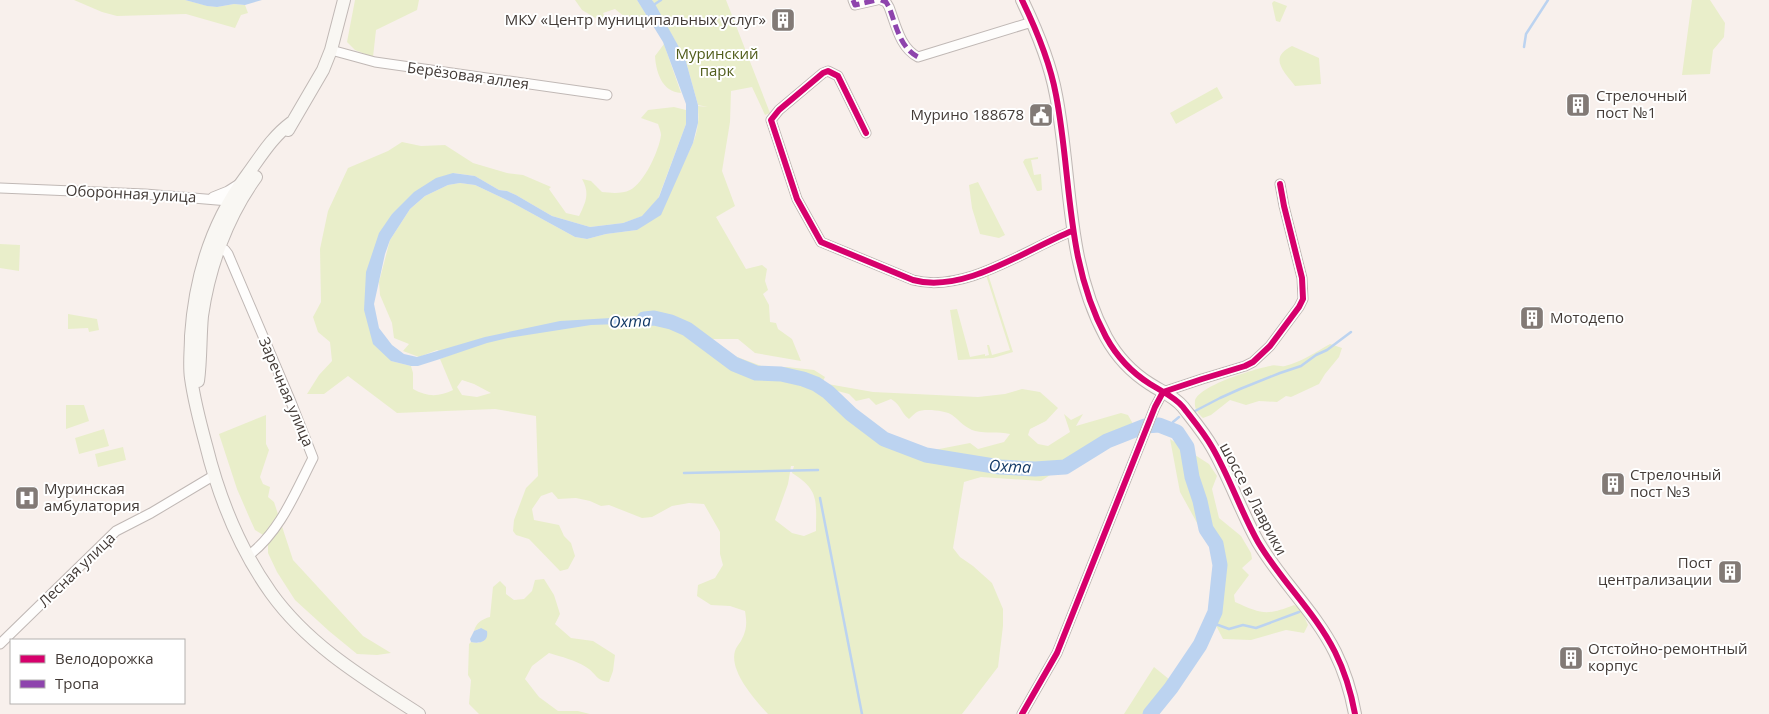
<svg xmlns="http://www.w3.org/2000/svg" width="1769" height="714" font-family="'Open Sans',sans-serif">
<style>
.green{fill:#e9eeca;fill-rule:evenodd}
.water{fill:#bcd3f0}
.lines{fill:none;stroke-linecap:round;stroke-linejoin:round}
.stream{stroke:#bcd3f0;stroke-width:2.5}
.river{stroke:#bcd3f0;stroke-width:15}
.street-casing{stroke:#c0b8b5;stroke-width:11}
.secondary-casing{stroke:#c0b8b5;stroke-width:14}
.street{stroke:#fefdfc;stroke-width:9}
.secondary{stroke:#f9f7f3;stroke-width:12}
.quiet{stroke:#8e44ad;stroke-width:5;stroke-dasharray:10 5;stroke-linecap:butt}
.cycleway-casing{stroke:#fff;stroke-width:9}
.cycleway{stroke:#d6006c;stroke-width:6}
.labels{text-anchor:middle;stroke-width:4;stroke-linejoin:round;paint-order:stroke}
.poi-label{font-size:15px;fill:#433b37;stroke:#fff;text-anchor:start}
.park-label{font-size:15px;fill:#515d1b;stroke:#fff}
.street-label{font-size:15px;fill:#433b37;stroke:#fff}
.water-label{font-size:16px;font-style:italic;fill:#113865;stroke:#fff}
</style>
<rect width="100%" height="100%" fill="#f8f0ec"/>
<path class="green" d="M74,0H185L208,6L217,7L234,4L245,5L248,13L241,15L235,28L186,14L117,16L102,12Z
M355,0H419L417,10L376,30L373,57L355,50L347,42Z
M575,0H637L651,22C636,27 626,18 615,9L603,13L609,26L582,10Z
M652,0H726L770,113L765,115L752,87L731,91L730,122L722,171L735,206L716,217L746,269L762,265L767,269L765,281L768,290L763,294L769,305L770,322L776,323L778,329L792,339L801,361L755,353L738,339H710L704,336L724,352L769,369L787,367L814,370L825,377L822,383L873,392L978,397L1005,394L1022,389L1040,392L1058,408L1046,421L1030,429L1028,435L1038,444L1048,446L1070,432L1064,414L1071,420L1083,414L1076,426L1121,413L1128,415L1133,424L1112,434L1041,481L981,477L964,482L953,548L960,557L973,566L992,583L1003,609V626L998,667L962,714H768C755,700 729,671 735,651C736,647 739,644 741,641C747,630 747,623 745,611L730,606L711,605L697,596L698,585L715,578L723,565L720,554V532L704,504L689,503L672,506L652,517L642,518L609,505L601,506L590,501L576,498L558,499L552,492L541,496L532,509L534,520L559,525L564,536L571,543L575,556L568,569L560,571L529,539L516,535L513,531L514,520L526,488L538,476L536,416L495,409L397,413L348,376L324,394H307L319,375L332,361L330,342L318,332L313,317L321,302L320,249L328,211L348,168L388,151L402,142L421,146L445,145L473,163L507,173L523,175L551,187L549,189L566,213L579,216C586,202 590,193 582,179L591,181L602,192C611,193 622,194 630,190C644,183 659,151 661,135C661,132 659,127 658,124L641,118L648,110L674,107L686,110V124L658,199L643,216L623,223L590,227L552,216L516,195L507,191L499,190L475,176L454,173L392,214L364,310L391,361L411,366L413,373V389C427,397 439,397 453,390L440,359L450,355L437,350L419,357L403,351L409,344L394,338L392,323L380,295L379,282L390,240L410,209L425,196L448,185L460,183L475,185L511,202L575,237L587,239L606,234L637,230C656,202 696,156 698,122C699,117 698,112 698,106L708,107L698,105L685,58ZM462,380L474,384L491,393L477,397L462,395L457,387ZM830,389L849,394L856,401L869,398L876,405L891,399C902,406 900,412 909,419C911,417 915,413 917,412C924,408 947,411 952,415C960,421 965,428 975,431C987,434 998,431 1010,434L1004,442L978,449L970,443L929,451L886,436L869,422L864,426C846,414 837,409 830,389ZM791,466H794L792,473C820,490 816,502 816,531L804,536L792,533L775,520L788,484Z
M1692,0H1710L1725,23L1724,37L1713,50L1710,74L1682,75Z
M1274,1L1287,6L1280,22L1276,21L1272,3Z
M664,44L681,93C662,92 656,72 655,56Z
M1292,46L1319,58L1321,84L1295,86C1284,71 1268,58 1292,46Z
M1217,87L1223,98L1176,124L1170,113Z
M1038,157V159L1031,160L1034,175L1041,174L1042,190L1039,191H1037L1023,162L1025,159Z
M978,182L1005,235L999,238L980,234L972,208L969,185Z
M0,244L20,245L19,271L0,268Z
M988,274L1013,352L993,358L958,360L950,310L957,309L970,357L985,354V356L989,355L987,345H989L992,355L1010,350L986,275Z
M68,314L97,319L99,330L89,332L88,328L68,329Z
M1330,344L1342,348L1339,357L1325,374L1319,384L1291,397L1286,396L1277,402L1259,401L1246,405L1230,400L1211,415L1203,418C1198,413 1194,409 1195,401C1198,386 1254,369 1270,366C1275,364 1280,367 1285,366C1301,362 1316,352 1330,344Z
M66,405H84L89,421L66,429Z
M266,415V444L269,450L260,477L263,484L270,487L268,497L274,502L293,560L363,636L391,653L377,655L357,654L329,631L295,600L277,572L268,553V538L255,530L250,519L237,489L219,434Z
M104,429L109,446L79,454L75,438Z
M1170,439L1209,464L1217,476L1212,489L1219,518L1241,536L1251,553L1252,559L1242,568L1249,575L1234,595L1235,602C1262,614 1266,616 1294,605L1300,608L1308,625L1304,633L1286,630L1251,640L1223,639L1208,610L1214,588L1218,561L1180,492Z
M123,447L126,460L98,467L95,454Z
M544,579L554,595L560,614L555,624L571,638L593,641L615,655L613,671L609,682C596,681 596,673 586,667C575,660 562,657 549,653L532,666L525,679L539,697L558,711H578L590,714H479L469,704L471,680L468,675L469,644L471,642L478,643L485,640L481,628L474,631C476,623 482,619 490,617L493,587L500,581L506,587V594L514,600L524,599L532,591L535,580Z
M1154,667L1170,680L1155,714H1124Z"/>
<path class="water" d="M185,0H262L245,5L234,4L217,7L207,6Z
M637,0H652L655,4L685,58L698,105V123L693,143L661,215L637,230L606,234L587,239L575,237L511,202L475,185L460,183L448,185L425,196L410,209L390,240L385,254L374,304L379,328L392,345L404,354L417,357L485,337L560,321L645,316L666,320L649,323L591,325L508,338L487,343L440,359L418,366H411L391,361L373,344L364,310L366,272L379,233L392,214L414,192L436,178L453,173L475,176L499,190L507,191L516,195L552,216L590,227L623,223L642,216L659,197L686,124V104L663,42Z
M481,628L487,631C489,642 479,644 471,642L470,639L474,631Z"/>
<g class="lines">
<path class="stream" d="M655,4L661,0
M1524,47L1526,34L1548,0
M1195,411L1220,398L1240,389L1280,373L1301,366L1316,355L1327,350L1351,332
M1170,428L1173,422L1179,417
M684,473L818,470
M820,498L862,714
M1210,622L1229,629L1243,625L1256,628L1299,612"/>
<path class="river" d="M644,319L654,318L671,322L687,329L734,364L756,373L781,374L803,379L816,384L828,392L851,414L884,439L926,455L1000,467L1035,469L1065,467L1107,441L1145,426L1159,425L1177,432L1187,447L1192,477L1200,501L1206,529L1216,544L1220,565L1215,612L1200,645L1171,688L1150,714"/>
<defs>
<path id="street" d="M853,0L855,5L877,0
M881,0L886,2L889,7C896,25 900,48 918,57L1032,22
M331,50L375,62L607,95
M866,133L838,76L828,71L823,73L779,110L771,120L797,199L821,242L913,280C964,294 1025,250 1072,231
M0,188L145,194L229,201L233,198
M213,197L228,191L239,184
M220,248L225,250L228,254L291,402L313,458C295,493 280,532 248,556
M0,644L116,531L151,513L213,476
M1022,714L1057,653L1155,407L1163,392L1202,379L1245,366L1253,362L1270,346L1299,307L1303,299L1302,278L1284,206L1280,184"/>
<path id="secondary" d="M1022,0C1037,31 1050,62 1056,95C1072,177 1065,261 1106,337C1117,357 1131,372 1150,384C1161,391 1175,397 1183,407C1193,420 1204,433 1212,447C1230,478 1241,512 1258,542C1281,581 1315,612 1335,652C1345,672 1351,692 1355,714
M291,123C272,137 261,156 247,175C211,223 195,276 191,336C191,350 189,364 191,378C194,400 200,423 206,445C219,498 239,548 271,593C309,646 365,679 419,714
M288,130L323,70L331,50L344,0
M198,381C201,359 200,337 202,316C209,267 227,217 256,177"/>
</defs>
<use href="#street" class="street-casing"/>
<use href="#secondary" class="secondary-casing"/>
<use href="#street" class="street"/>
<use href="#secondary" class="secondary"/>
<path class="quiet" d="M853,0L855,5L877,0
M881,0L886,2L889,7C896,25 900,48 918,57"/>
<defs>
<path id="cycleway" d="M1022,0C1037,31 1050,62 1056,95C1072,177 1065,261 1106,337C1117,357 1131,372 1150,384C1161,391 1175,397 1183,407C1193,420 1204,433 1212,447C1230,478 1241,512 1258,542C1281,581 1315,612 1335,652C1345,672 1351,692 1355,714
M866,133L838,76L828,71L823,73L779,110L771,120L797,199L821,242L913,280C964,294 1025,250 1072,231
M1022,714L1057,653L1155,407L1163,392L1202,379L1245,366L1253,362L1270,346L1299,307L1303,299L1302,278L1284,206L1280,184"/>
</defs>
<use href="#cycleway" class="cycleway-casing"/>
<use href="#cycleway" class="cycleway"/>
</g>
<defs>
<symbol id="building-square" viewBox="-11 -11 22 22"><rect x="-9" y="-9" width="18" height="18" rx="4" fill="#827a76" stroke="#fff"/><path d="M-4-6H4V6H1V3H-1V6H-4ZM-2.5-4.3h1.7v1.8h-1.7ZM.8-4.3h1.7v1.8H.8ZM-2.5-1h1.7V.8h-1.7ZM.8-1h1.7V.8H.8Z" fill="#fff"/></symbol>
<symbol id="civic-square" viewBox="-11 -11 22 22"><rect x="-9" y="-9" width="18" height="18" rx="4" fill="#827a76" stroke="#fff"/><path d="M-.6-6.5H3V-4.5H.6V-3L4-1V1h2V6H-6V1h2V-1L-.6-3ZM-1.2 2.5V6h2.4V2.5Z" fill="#fff"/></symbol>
<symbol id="hospital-square" viewBox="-11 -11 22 22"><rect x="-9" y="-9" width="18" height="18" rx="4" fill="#827a76" stroke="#fff"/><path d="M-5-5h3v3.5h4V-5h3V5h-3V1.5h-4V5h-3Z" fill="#fff"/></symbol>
</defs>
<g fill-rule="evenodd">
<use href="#building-square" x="769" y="6" width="28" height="28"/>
<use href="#building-square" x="1564" y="91" width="28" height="28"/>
<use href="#civic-square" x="1027" y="101" width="28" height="28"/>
<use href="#building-square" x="1518" y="304" width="28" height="28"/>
<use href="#building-square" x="1599" y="470" width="28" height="28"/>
<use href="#hospital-square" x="13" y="484" width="28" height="28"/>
<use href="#building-square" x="1716" y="558" width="28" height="28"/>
<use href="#building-square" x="1557" y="644" width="28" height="28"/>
</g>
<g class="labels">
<g class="poi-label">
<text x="766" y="25" text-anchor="end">МКУ «Центр муниципальных услуг»</text>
<text x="1596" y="101">Стрелочный<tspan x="1596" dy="17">пост №1</tspan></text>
<text x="1024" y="120" text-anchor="end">Мурино 188678</text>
<text x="1550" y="323">Мотодепо</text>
<text x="1630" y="480">Стрелочный<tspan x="1630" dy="17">пост №3</tspan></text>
<text x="44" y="494">Муринская<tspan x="44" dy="17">амбулатория</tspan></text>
<text x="1712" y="568" text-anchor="end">Пост<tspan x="1712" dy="17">централизации</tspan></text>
<text x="1588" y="654">Отстойно-ремонтный<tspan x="1588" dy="17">корпус</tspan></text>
</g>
<g class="park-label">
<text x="717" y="59">Муринский<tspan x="717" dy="17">парк</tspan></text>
</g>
<g class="street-label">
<text transform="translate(468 76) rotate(8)" y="5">Берёзовая аллея</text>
<text transform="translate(131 194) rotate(3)" y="5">Оборонная улица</text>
<text transform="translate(286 392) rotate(67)" y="5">Заречная улица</text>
<text transform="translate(1253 499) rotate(62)" y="5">шоссе в Лаврики</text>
<text transform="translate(77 570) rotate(-44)" y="5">Лесная улица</text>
</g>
<g class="water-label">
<text transform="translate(630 321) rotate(-2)" y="6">Охта</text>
<text transform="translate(1010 466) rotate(3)" y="6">Охта</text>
</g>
</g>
<rect x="10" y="639" width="175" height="65" fill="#ffffff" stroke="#b4b1af"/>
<rect x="20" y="655" width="25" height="8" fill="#d6006c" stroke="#b4b1af"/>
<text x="55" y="664" font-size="15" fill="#433b37">Велодорожка</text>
<rect x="20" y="680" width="25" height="8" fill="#8e44ad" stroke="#b4b1af"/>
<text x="55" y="689" font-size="15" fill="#433b37">Тропа</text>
</svg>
